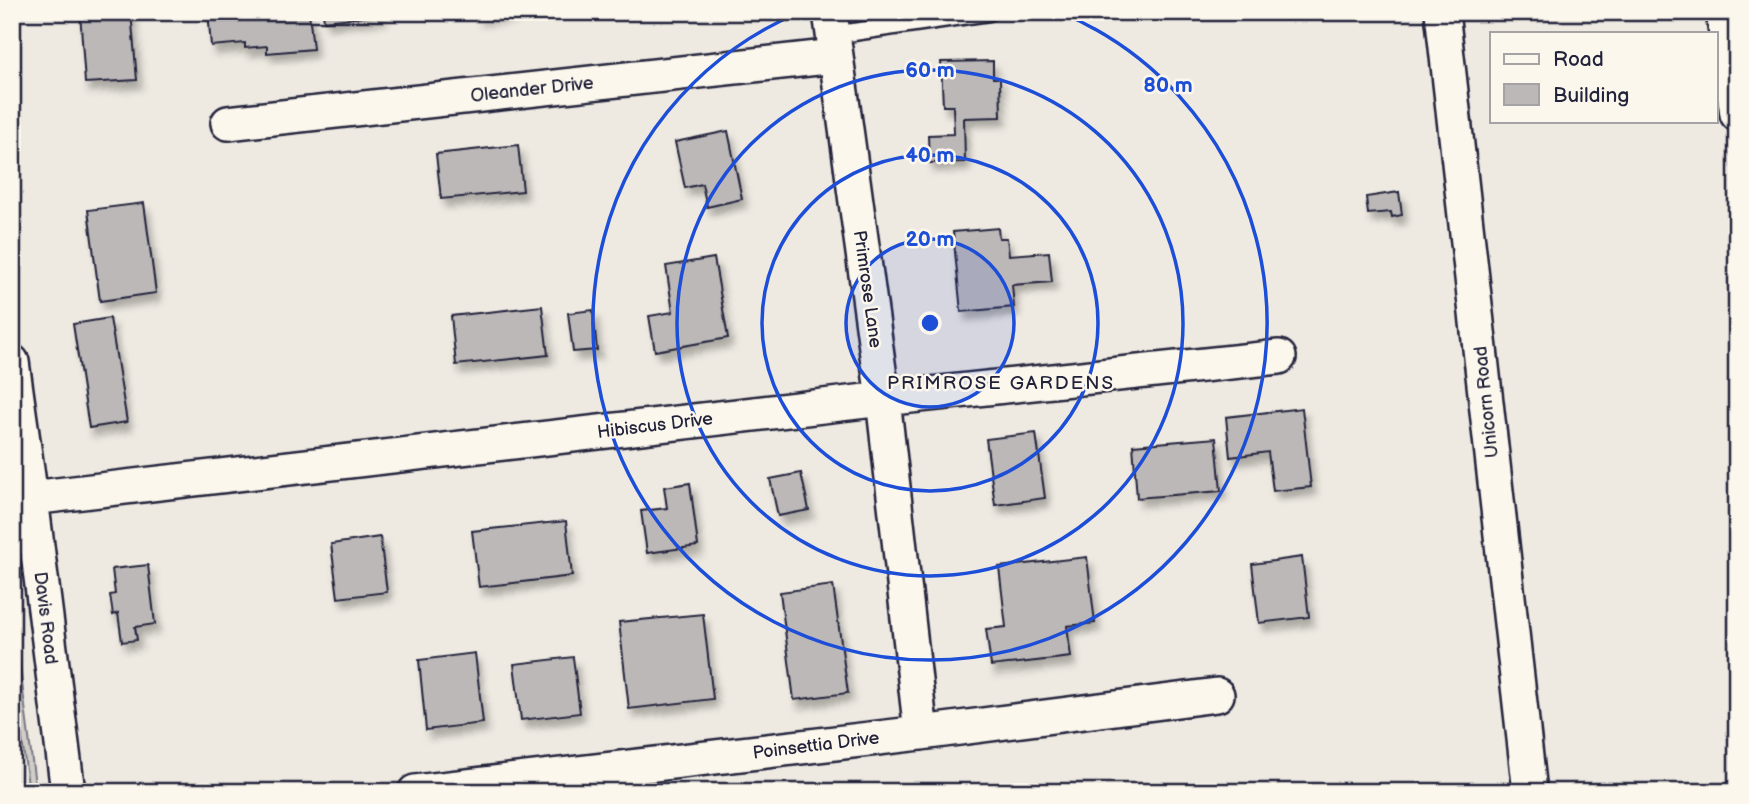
<svg xmlns="http://www.w3.org/2000/svg" width="1749" height="804" font-family="'Balsamiq Sans',sans-serif">
<style>
.green{fill:#d0cdc9;stroke:#797882;stroke-width:2}
.building{fill:#bcb8b8;stroke:#22223b;stroke-width:2;filter:url(#shadow)}
.lines{fill:none;stroke-linecap:round;stroke-linejoin:round}
.lane-casing{stroke:#22223b;stroke-width:21}
.street-casing{stroke:#22223b;stroke-width:38}
.lane{stroke:#fbf7ec;stroke-width:16}
.street{stroke:#fbf7ec;stroke-width:33}
.ring{fill:none;stroke:#1d4ed8;stroke-width:3.5}
.labels{text-anchor:middle;stroke-width:5;stroke-linejoin:round;paint-order:stroke}
.street-label{font-size:18px;fill:#22223b;stroke:#fbf7ec}
.neighbourhood-label{font-size:19px;letter-spacing:2px;fill:#22223b;stroke:#fbf7ec}
.centre{fill:#1d4ed8;stroke:#fbf7ec;stroke-width:3.5}
.ring-label{font-size:21px;text-anchor:middle;font-weight:bold;fill:#1d4ed8;stroke:#fbf7ec;stroke-width:5;stroke-linejoin:round;paint-order:stroke}
</style>
<defs>
<filter id="shadow"><feDropShadow dx="4.5" dy="8" stdDeviation="3.5" flood-color="#0004"/></filter>
</defs>
<rect width="100%" height="100%" fill="#eeeae2"/>
<filter id="ink" filterUnits="userSpaceOnUse"><feTurbulence type="fractalNoise" baseFrequency=".0143" numOctaves="2"/><feDisplacementMap in="SourceGraphic" scale="14" xChannelSelector="R" yChannelSelector="G"/><feConvolveMatrix kernelMatrix="1 2 1 2 8 2 1 2 1" color-interpolation-filters="sRGB"/></filter>
<g filter="url(#ink)">
<path class="green" d="M12,605L36,792H29L12,665Z"/>
<path class="building" d="M80,12H131L137,80L85,83Z
M208,12H309L313,49L267,53V46L245,48V43L211,46Z
M323,12H383V15L324,21Z
M478,12H512V13L478,17Z
M993,61V78H1000L1001,117L964,118L965,162L929,163L928,135L954,134L953,106H943L941,62Z
M728,131L742,199L707,207L702,184L685,188L675,142Z
M518,145L523,191L441,199L436,154Z
M1399,192L1402,215L1392,217L1391,212L1368,214L1366,197Z
M144,203L156,293L100,301L88,210Z
M998,228L999,238H1007L1009,255L1049,252L1052,282L1012,285L1014,307L961,312L953,232Z
M714,258L728,338L655,351L649,316L673,312L666,266Z
M542,306L548,355L456,365L451,316Z
M593,310L597,350L573,352L568,313Z
M110,318L127,422L89,428L73,324Z
M1302,408L1311,487L1273,491L1268,452L1230,457L1226,417Z
M1036,433L1045,498L995,505L986,439Z
M1216,438L1221,491L1137,498L1133,445Z
M801,473L809,510L778,516L770,479Z
M690,483L698,546L647,553L641,511L667,508L664,487Z
M566,521L572,576L479,587L472,531Z
M380,537L387,592L338,598L331,544Z
M1087,557L1095,623L1067,626L1071,657L991,666L986,629L1006,627L999,567Z
M1302,557L1309,617L1259,623L1252,564Z
M148,565L155,624L135,627L137,640L122,642L118,613L113,615L110,595L115,594L112,569Z
M833,585L848,693L794,700L780,592Z
M703,614L713,699L629,709L619,622Z
M475,653L483,723L426,730L419,660Z
M573,657L580,713L521,720L514,664Z"/>
<g class="lines">
<defs>
<path id="lane" d="M833,35L989,12"/>
<path id="street" d="M830,12L883,399L921,733
M1442,12L1530,792
M1723,12L1737,114
M228,123L836,56
M12,362L31,498L68,792
M31,498L883,399L1279,357
M415,792L921,733L1217,695"/>
</defs>
<use href="#lane" class="lane-casing"/>
<use href="#street" class="street-casing"/>
<use href="#lane" class="lane"/>
<use href="#street" class="street"/>
</g>
</g>
<circle cx="930" cy="323" r="84" fill="#1d4ed8" fill-opacity=".12"/>
<g class="ring">
<circle cx="930" cy="323" r="84"/>
<circle cx="930" cy="323" r="168"/>
<circle cx="930" cy="323" r="253"/>
<path d="M1062 13A337 337 0 1 1 798 13"/>
</g>
<g class="labels">
<g class="street-label">
<text transform="translate(532 89) rotate(-6)" y="6">Oleander Drive</text>
<text transform="translate(868 289) rotate(82)" y="6">Primrose Lane</text>
<text transform="translate(1486 402) rotate(-96)" y="6">Unicorn Road</text>
<text transform="translate(655 425) rotate(-7)" y="6">Hibiscus Drive</text>
<text transform="translate(46 618) rotate(83)" y="6">Davis Road</text>
<text transform="translate(816 745) rotate(-7)" y="6">Poinsettia Drive</text>
</g>
<g class="neighbourhood-label">
<text x="1001" y="389">PRIMROSE GARDENS</text>
</g>
</g>
<circle cx="930" cy="323" r="10" class="centre"/>
<g class="ring-label">
<text x="930" y="77">60 m</text>
<text x="1168" y="92">80 m</text>
<text x="930" y="162">40 m</text>
<text x="930" y="246">20 m</text>
</g>
<rect width="1749" height="804" fill="none" stroke="#fbf7ec" stroke-width="42"/>
<rect x="21" y="21" width="1707" height="762" fill="none" stroke="#22223b" stroke-width="2.5" filter="url(#ink)"/>
<rect x="1490" y="32" width="228" height="91" fill="#fbf7ec" stroke="#a4a2a5" stroke-width="2"/>
<rect x="1504" y="54" width="35" height="10" fill="#fbf7ec" stroke="#a4a2a5" stroke-width="2"/>
<text x="1553" y="66" font-size="21" fill="#22223b">Road</text>
<rect x="1504" y="84" width="35" height="21" fill="#bcb8b8" stroke="#a4a2a5" stroke-width="2"/>
<text x="1553" y="102" font-size="21" fill="#22223b">Building</text>
</svg>
